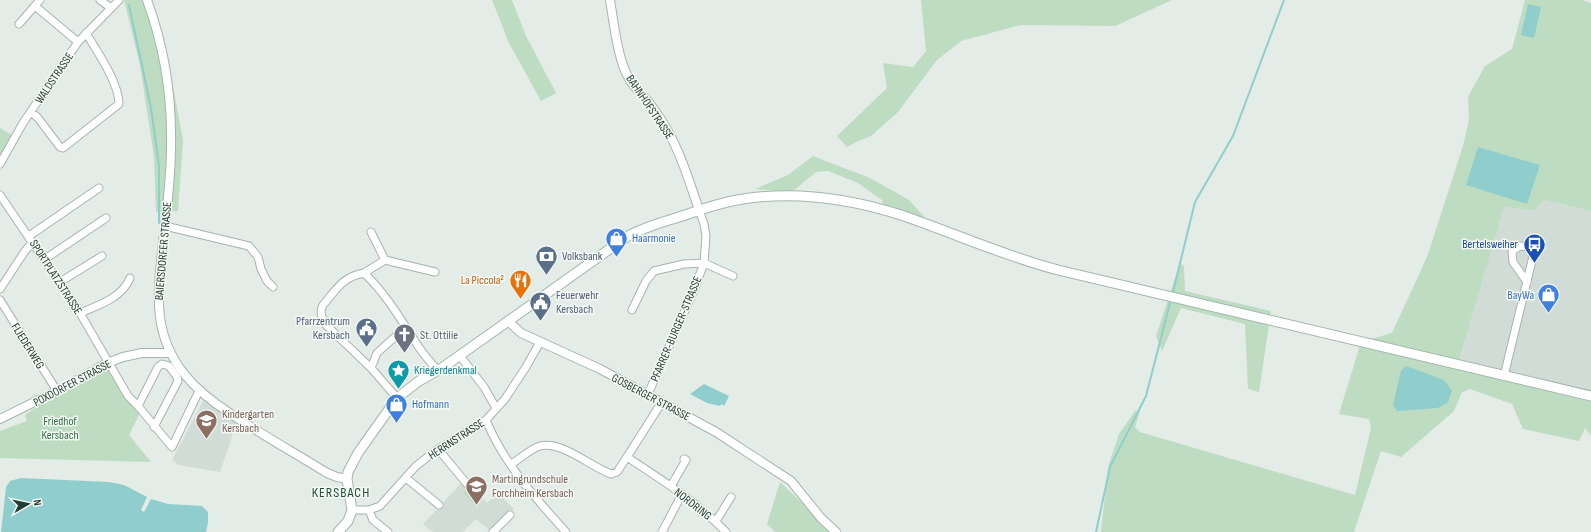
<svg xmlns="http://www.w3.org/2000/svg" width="1591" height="532" font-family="'Sofia Sans Condensed',sans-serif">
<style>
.built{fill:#d2dcd6}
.green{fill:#bedcc1}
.water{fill:#8fcecc}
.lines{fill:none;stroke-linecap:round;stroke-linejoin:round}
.stream{stroke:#8fcecc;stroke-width:2}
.minor-casing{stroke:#a7b4ad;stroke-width:9}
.tertiary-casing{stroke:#a7b4ad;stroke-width:10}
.secondary-casing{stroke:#a3b7ad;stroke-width:11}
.minor{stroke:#fff;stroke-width:7}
.tertiary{stroke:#fff;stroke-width:8}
.secondary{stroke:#fff;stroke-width:9}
.labels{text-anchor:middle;stroke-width:3;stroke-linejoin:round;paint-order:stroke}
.street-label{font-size:12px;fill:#243d32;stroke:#f4f9f6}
.shop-label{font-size:12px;fill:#366cbe;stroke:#f4f9f6;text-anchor:start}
.transit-label{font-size:12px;fill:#164399;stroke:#f4f9f6;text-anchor:end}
.service-label{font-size:12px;fill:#4e5e75;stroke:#f4f9f6;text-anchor:start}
.food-label{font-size:12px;fill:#c56008;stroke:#f4f9f6;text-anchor:end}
.worship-label{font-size:12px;fill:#5b616d;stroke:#f4f9f6;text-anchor:start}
.culture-label{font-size:12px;fill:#0d838f;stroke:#f4f9f6;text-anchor:start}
.education-label{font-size:12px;fill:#785e54;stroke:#f4f9f6;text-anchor:start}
.park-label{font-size:12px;fill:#31713e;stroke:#f4f9f6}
.quarter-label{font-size:14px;letter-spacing:1px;fill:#214e3b;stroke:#f4f9f6}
</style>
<rect width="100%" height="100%" fill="#e4ece7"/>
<path class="built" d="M1544,200L1591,211V400L1457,369L1504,206L1535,210Z
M204,399L237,422L220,472L179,465L172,460Z
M466,478L487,503L498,493L514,509L491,532L476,519L463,532H433L423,524Z"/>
<path class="green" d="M124,0H151L170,71L183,140L178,211L156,212L154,157L140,65Z
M492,0H512L526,36L556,93L541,101L509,43Z
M921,0H1172L1115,26L1021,25L961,41L937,60L898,112L871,136L858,141L847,147L837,136L887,88L883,63L913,67L926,51Z
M1525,0H1582L1591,3V211L1544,200L1535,210L1504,207L1457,368L1591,400V436L1585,428L1579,441L1523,429L1512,404L1470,389L1462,392L1454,411L1401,457L1381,451L1354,532H1101L1108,467L1119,434L1135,411H1140L1135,427L1140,432L1355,495L1371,428L1369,419L1339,414L1361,342L1392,333L1427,257L1463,146L1469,120L1468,97L1485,66L1512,49Z
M0,128L12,135L0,156Z
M813,156L870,178L909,200L930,223L884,207L882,200L858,183L828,171L816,172L792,192L755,189L788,175Z
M1180,263L1184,266L1185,291L1271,311L1259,392L1248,389L1245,324L1181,308L1162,351L1156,336Z
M108,368L141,411L129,435L151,462L0,458V431L27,421L25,415L68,386Z
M780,482L833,532H775L767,524Z
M471,486L483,498L475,505L463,493Z"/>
<path class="water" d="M1528,4L1541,7L1534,38L1521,35Z
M1478,147L1540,165L1527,204L1466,185Z
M1406,366L1444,380L1452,391L1448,402L1438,408L1397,411L1393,405L1401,371Z
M704,384L729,396L724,406L722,404L720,406L707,403L690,394Z
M21,478L109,482L124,485L147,497L141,510L144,512L151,499L168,504L202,506L208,512V523L206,532H1L6,487L10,481Z"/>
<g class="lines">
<path class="stream" d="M129,5L151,108L159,166V223
M1173,292L1195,202L1233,136L1284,0
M1096,532L1110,467L1146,396L1170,303"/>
<defs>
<path id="minor" d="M100,0L111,8
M35,6L78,42
M19,24L40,0
M31,112L38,118L60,147L63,148L119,104C119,83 97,51 86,33
M0,164L23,123L78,42L119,0
M0,195L80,313L128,396L138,406L172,447L199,391
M165,226L249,246L258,257L261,269L267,281L273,287
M371,232L385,260
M29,236L99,188
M45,259L106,218
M364,273L385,260L435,272
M60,282L102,256
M0,289L25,251L33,242
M0,300L57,391
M632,310L646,281L654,271L684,264L704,263L733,276
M80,313C99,305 122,298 130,278
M460,356L484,387L496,408
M371,368L377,353L406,327
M1504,376L1535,248L1520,246L1512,251L1513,262L1527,282
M648,394L694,290L704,263L706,236L704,224L699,210
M397,398L371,368L326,325C322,318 319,312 323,305C337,289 342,277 364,273C387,295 401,320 418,346C424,355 431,363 438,371
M662,402L627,457C662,480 697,502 726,532
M138,406L158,367L162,364L169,366L177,377L178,381L154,427
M486,420C503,462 535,498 566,532
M438,449L467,484
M511,464C520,459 530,449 540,446C561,440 591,467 611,474L617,472L627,457
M406,478L439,505
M671,486L686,460L684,459
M352,510H369L380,506L416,466L438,449L486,420L505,399L526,367L540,342
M369,510L373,520L388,532
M716,521L731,497
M493,532L510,515
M662,532L682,494"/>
<path id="tertiary" d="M147,0C164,46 172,97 171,146C171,178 167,210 163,242C158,292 151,333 185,375C198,391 214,403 231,414C262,435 295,453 327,473L337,477L347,479
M610,0C614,23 617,56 628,77C634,89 646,97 653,108C676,138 687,174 699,210
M508,321L521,333L600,369L716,432L791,481L821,518L836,532
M0,419L63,388L107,363L123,357L142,353H170"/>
<path id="secondary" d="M338,532L348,521L352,510L347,479L348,472L358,453L397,398L419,381L442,368L628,236C643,228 659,223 676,218C698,211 720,202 743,199C795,191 851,199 901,215C954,233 1004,256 1058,270L1591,396"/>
</defs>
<use href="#minor" class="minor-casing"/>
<use href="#tertiary" class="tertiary-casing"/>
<use href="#secondary" class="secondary-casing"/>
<use href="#minor" class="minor"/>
<use href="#tertiary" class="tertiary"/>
<use href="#secondary" class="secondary"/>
</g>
<defs>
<symbol id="shop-pin" viewBox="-11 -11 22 30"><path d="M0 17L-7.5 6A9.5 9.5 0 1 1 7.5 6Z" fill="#3f7fe0" stroke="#f4f9f6"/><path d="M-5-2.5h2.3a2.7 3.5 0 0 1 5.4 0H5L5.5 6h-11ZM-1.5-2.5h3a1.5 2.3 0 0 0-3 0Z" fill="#fff"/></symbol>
<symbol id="bus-pin" viewBox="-11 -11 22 30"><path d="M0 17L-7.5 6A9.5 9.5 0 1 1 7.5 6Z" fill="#1a4fb4" stroke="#f4f9f6"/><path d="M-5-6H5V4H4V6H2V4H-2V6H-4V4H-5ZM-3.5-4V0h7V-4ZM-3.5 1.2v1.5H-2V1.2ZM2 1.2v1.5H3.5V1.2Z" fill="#fff"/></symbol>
<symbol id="bank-pin" viewBox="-11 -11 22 30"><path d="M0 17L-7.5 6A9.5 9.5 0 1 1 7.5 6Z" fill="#5c6f8a" stroke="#f4f9f6"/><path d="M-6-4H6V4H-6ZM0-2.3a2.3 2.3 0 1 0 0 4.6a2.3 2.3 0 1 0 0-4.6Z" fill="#fff"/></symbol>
<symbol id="restaurant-pin" viewBox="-11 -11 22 30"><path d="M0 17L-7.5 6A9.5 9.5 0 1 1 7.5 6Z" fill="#e8710a" stroke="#f4f9f6"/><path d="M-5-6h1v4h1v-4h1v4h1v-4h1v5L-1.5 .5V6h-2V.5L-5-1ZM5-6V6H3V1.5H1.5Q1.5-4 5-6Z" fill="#fff"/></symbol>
<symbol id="civic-pin" viewBox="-11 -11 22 30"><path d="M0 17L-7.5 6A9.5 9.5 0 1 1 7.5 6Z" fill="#5c6f8a" stroke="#f4f9f6"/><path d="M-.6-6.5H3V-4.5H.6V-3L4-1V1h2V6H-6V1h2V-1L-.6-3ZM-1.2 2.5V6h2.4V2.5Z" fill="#fff"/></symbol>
<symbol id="church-pin" viewBox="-11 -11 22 30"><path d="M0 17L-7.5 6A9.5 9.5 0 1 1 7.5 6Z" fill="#6b7280" stroke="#f4f9f6"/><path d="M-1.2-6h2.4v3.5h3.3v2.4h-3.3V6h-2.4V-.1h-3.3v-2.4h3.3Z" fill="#fff"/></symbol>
<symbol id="sight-pin" viewBox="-11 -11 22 30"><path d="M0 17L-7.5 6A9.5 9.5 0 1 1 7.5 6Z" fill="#0f9aa8" stroke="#f4f9f6"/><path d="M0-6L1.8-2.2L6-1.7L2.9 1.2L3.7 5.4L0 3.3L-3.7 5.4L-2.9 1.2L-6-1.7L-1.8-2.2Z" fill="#fff"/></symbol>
<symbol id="school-pin" viewBox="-11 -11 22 30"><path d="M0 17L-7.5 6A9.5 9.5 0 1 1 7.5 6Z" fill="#8d6e63" stroke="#f4f9f6"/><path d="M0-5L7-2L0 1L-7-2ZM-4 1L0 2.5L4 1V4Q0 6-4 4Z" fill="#fff"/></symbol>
</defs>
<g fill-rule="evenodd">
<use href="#shop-pin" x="604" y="226" width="25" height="34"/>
<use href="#bus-pin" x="1522" y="232" width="25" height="34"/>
<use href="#bank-pin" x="534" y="244" width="25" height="34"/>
<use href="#restaurant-pin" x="508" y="268" width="25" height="34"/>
<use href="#shop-pin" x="1536" y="282" width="25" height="34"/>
<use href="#civic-pin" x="528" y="290" width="25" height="34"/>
<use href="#civic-pin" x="354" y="316" width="25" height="34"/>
<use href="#church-pin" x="392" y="322" width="25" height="34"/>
<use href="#sight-pin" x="386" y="358" width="25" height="34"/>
<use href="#shop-pin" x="384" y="392" width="25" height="34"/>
<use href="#school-pin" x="194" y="408" width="25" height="34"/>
<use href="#school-pin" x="464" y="474" width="25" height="34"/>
</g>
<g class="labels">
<g class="street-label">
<text transform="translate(54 78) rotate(-56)" y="4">WALDSTRASSE</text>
<text transform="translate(650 107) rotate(56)" y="4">BAHNHOFSTRASSE</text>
<text transform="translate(163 251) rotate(-85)" y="4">BAIERSDORFER STRASSE</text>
<text transform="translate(56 277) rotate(57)" y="4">SPORTPLATZSTRASSE</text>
<text transform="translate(676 329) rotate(-67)" y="4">PFARRER-BURGER-STRASSE</text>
<text transform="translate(28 346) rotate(58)" y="4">FLIEDERWEG</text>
<text transform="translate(72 383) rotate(-28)" y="4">POXDORFER STRASSE</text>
<text transform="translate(651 397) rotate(28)" y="4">GOSBERGER STRASSE</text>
<text transform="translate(456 439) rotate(-33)" y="4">HERRNSTRASSE</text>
<text transform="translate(693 504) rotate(38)" y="4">NORDRING</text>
</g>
<g class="shop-label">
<text x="632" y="242">Haarmonie</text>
<text x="1534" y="299" text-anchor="end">BayWa</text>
<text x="412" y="408">Hofmann</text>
</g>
<g class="transit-label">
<text x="1518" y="248">Bertelsweiher</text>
</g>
<g class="service-label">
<text x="562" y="260">Volksbank</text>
<text x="556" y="299">Feuerwehr<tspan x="556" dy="14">Kersbach</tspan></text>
<text x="350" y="325" text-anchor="end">Pfarrzentrum<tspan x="350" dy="14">Kersbach</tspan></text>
</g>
<g class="food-label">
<text x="504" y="284">La Piccola²</text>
</g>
<g class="worship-label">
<text x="420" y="339">St. Ottilie</text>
</g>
<g class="culture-label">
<text x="414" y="374">Kriegerdenkmal</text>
</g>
<g class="education-label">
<text x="222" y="418">Kindergarten<tspan x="222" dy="14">Kersbach</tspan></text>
<text x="492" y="483">Martingrundschule<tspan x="492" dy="14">Forchheim Kersbach</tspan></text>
</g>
<g class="park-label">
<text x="60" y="425">Friedhof<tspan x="60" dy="14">Kersbach</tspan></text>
</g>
<g class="quarter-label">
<text x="341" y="497">KERSBACH</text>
</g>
</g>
<g transform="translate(28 504) rotate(81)" stroke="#f4f9f6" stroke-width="3" paint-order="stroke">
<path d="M0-3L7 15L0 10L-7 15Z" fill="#243d32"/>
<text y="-6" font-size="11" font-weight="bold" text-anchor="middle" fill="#243d32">N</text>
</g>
</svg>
